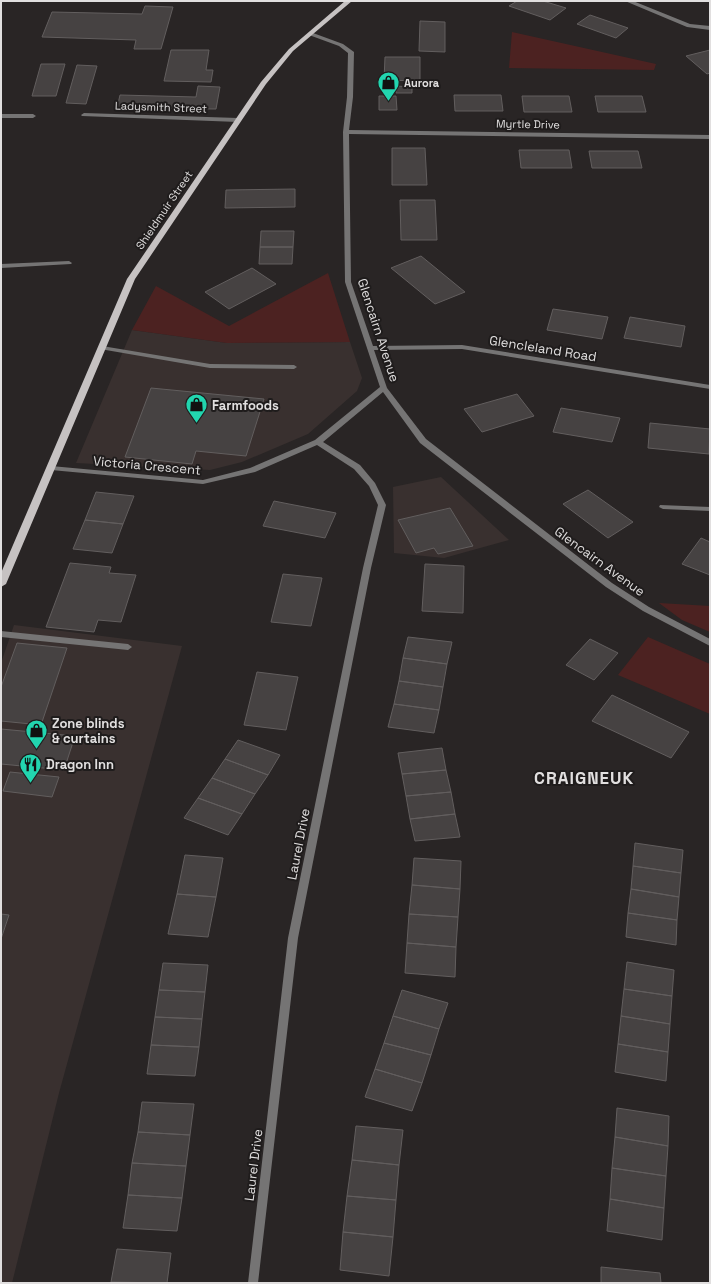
<svg xmlns="http://www.w3.org/2000/svg" width="711" height="1284" font-family="'Space Grotesk',sans-serif">
<style>
.built{fill:#39302f}
.green{fill:#4c2221}
.building{fill:#464242;stroke:#625e5e}
.lines{fill:none;stroke-linecap:round;stroke-linejoin:round}
.service{fill:#757474;fill-rule:evenodd}
.minor{fill:#757474;fill-rule:evenodd}
.primary{fill:#c6c2c2;fill-rule:evenodd}
.labels{text-anchor:middle;stroke-width:4;stroke-linejoin:round;paint-order:stroke}
.far-poi-label{font-size:11px;font-weight:bold;fill:#e1dfdf;stroke:#1f1c1c;text-anchor:start}
.far-street-label{font-size:11px;fill:#e1dfdf;stroke:#1f1c1c}
.street-label{font-size:13px;fill:#e1dfdf;stroke:#1f1c1c}
.poi-label{font-size:13px;font-weight:bold;fill:#e1dfdf;stroke:#1f1c1c;text-anchor:start}
.district-label{font-size:17px;font-weight:bold;letter-spacing:1px;fill:#e1dfdf;stroke:#1f1c1c}
</style>
<rect width="100%" height="100%" fill="#292525"/>
<path class="built" d="M132,330L227,343L350,342L362,378L357,391L308,434L242,462L210,470L76,463Z
M441,477L509,540L444,558L394,553L393,487Z
M14,625L182,646L59,1093L12,1283H1V663Z"/>
<path class="green" d="M512,32L656,64L654,70L509,68Z
M328,273L350,342L227,343L132,330L156,286L229,326Z
M659,603L710,606V632L682,620Z
M648,637L710,664V714L618,675Z"/>
<path class="building" d="M517,1H543L566,8L550,20L509,6Z
M145,6L173,7L161,49H134L136,40L42,37L52,12L142,14Z
M590,15L628,28L616,38L577,24Z
M420,21L445,22V52L419,51Z
M171,50H209L206,70H213L211,82L164,81Z
M710,50V73L707,74L686,56Z
M385,57H420V81L384,80Z
M41,64H65L56,96H32Z
M77,65L97,66L86,104L66,103Z
M198,86L220,87L216,109L117,108L120,95L196,97Z
M396,86L412,87V93H396Z
M454,95H501L503,111H455Z
M379,96H396L397,110H379Z
M522,96H569L572,112H524Z
M595,96H642L646,112H598Z
M392,148H425L427,185H392Z
M519,150H569L572,168H521Z
M589,151H638L642,168H592Z
M295,189V207L225,208L226,190Z
M400,200H435L437,240H401Z
M261,231H294L293,247H260Z
M260,247H293L292,264H259Z
M421,256L465,292L435,304L391,268Z
M252,268L276,284L229,309L205,292Z
M553,309L608,317L602,339L547,330Z
M630,317L685,326L681,347L624,338Z
M151,388L264,399L246,456L196,451L192,464L125,457Z
M517,394L534,416L482,432L464,409Z
M561,408L620,418L612,442L553,432Z
M650,423L710,429L709,454L648,448Z
M588,490L633,522L608,538L563,504Z
M96,492L134,496L123,524L85,520Z
M274,501L289,504L336,513L325,538L263,526Z
M450,508L473,546L438,554L434,548L416,553L398,520Z
M85,520L123,524L112,553L73,549Z
M701,538L710,542V575L682,564Z
M70,563L111,567L109,573L136,575L121,622L98,620L94,632L46,627Z
M425,564L464,566L463,613L422,611Z
M283,574L322,578L311,626L271,622Z
M408,637L452,642L447,664L403,658Z
M590,639L618,653L594,680L566,665Z
M17,643L67,648L41,725L1,721V687Z
M403,658L447,664L443,687L399,681Z
M257,672L298,677L286,730L244,725Z
M399,681L443,687L439,710L394,704Z
M612,695L689,732L671,758L592,721Z
M394,704L439,710L434,733L388,727Z
M1,729L75,736L64,770L1,764Z
M238,740L280,755L268,775L225,759Z
M442,748L446,770L402,774L398,753Z
M225,759L268,775L255,794L212,778Z
M446,770L451,792L406,796L402,774Z
M10,772L59,777L52,797L3,791Z
M212,778L255,794L242,814L198,798Z
M451,792L455,814L410,819L406,796Z
M198,798L242,814L228,835L184,818Z
M455,814L460,837L415,841L410,819Z
M635,843L683,850L681,873L633,866Z
M185,855L223,858L216,897L177,894Z
M414,858L461,861L460,889L412,885Z
M633,866L681,873L679,897L631,889Z
M412,885L460,889L458,917L409,914Z
M631,889L679,897L677,920L628,913Z
M177,894L216,897L208,937L168,934Z
M628,913L677,920L676,945L626,937Z
M1,914L9,915L1,939Z
M409,914L458,917L456,947L407,943Z
M407,943L456,947L455,977L405,973Z
M627,962L674,970L672,996L624,989Z
M163,963L208,965L205,992L159,990Z
M624,989L672,996L670,1024L621,1016Z
M159,990L205,992L202,1019L155,1017Z
M402,990L448,1003L439,1029L393,1016Z
M393,1016L439,1029L431,1055L384,1043Z
M621,1016L670,1024L668,1052L618,1044Z
M155,1017L202,1019L199,1047L151,1045Z
M384,1043L431,1055L422,1083L375,1069Z
M618,1044L668,1052L666,1081L615,1072Z
M151,1045L199,1047L195,1076L147,1074Z
M375,1069L422,1083L412,1111L365,1097Z
M142,1102L194,1104L190,1135L138,1132Z
M617,1108L669,1116L668,1146L615,1137Z
M356,1126L403,1130L399,1165L352,1160Z
M138,1132L190,1135L186,1166L132,1163Z
M615,1137L668,1146L666,1176L612,1168Z
M352,1160L399,1165L396,1200L347,1196Z
M132,1163L186,1166L182,1198L128,1195Z
M612,1168L666,1176L664,1208L610,1199Z
M128,1195L182,1198L177,1231L123,1228Z
M347,1196L396,1200L393,1237L343,1232Z
M610,1199L664,1208L662,1240L607,1231Z
M343,1232L393,1237L389,1276L340,1270Z
M117,1249L171,1253L167,1283L111,1282Z
M601,1267L660,1273L661,1283H601Z"/>
<g class="lines">
<path class="service" d="M102,346L210,364L294,365L297,367L294,369L210,368L100,349V347Z
M660,505L710,507V511L663,509L659,507Z
M1,631L128,644L132,647L128,650L1,637Z"/>
<path class="minor" d="M625,1H633L690,24L710,26V30L687,27Z
M309,33H313L343,44L354,52L353,97L349,130L710,135V139L349,134L351,282L373,346L462,345L710,385V389L462,349L374,350L387,388L426,439L612,583L649,607L710,639V646L643,611L606,587L420,443L383,392L323,442L360,465L375,483L386,505L371,568L298,938L258,1283H248L288,938L363,568L378,505L369,486L354,469L317,445L255,472L203,484L51,470L47,468L51,466L203,480L250,468L315,440L380,387L345,282L343,132L347,97L348,53L339,46L309,35Z
M84,113L238,118L241,120L238,122L82,116L81,115Z
M1,114H33L36,116L33,118H1Z
M69,261L72,263L71,264L1,268V264Z"/>
<path class="primary" d="M345,1H352L293,51L266,84L135,279L6,584L1,587V573L127,279L261,82L289,49Z"/>
</g>
<defs>
<symbol id="shop-pin" viewBox="-11 -11 22 30"><path d="M0 17L-7.5 6A9.5 9.5 0 1 1 7.5 6Z" fill="#22d5af" stroke="#1f1c1c"/><path d="M-5-2.5h2.3a2.7 3.5 0 0 1 5.4 0H5L5.5 6h-11ZM-1.5-2.5h3a1.5 2.3 0 0 0-3 0Z" fill="#111"/></symbol>
<symbol id="restaurant-pin" viewBox="-11 -11 22 30"><path d="M0 17L-7.5 6A9.5 9.5 0 1 1 7.5 6Z" fill="#22d5af" stroke="#1f1c1c"/><path d="M-5-6h1v4h1v-4h1v4h1v-4h1v5L-1.5 .5V6h-2V.5L-5-1ZM5-6V6H3V1.5H1.5Q1.5-4 5-6Z" fill="#111"/></symbol>
</defs>
<g fill-rule="evenodd">
<use href="#shop-pin" x="376" y="70" width="25" height="34"/>
<use href="#shop-pin" x="184" y="392" width="25" height="34"/>
<use href="#shop-pin" x="24" y="718" width="25" height="34"/>
<use href="#restaurant-pin" x="18" y="752" width="25" height="34"/>
</g>
<g class="labels">
<g class="far-poi-label">
<text x="404" y="87">Aurora</text>
</g>
<g class="far-street-label">
<text transform="translate(161 107) rotate(2)" y="4">Ladysmith Street</text>
<text transform="translate(528 124) rotate(1)" y="4">Myrtle Drive</text>
<text transform="translate(164 210) rotate(-56)" y="4">Shieldmuir Street</text>
</g>
<g class="street-label">
<text transform="translate(379 330) rotate(72)" y="5">Glencairn Avenue</text>
<text transform="translate(543 348) rotate(9)" y="5">Glencleland Road</text>
<text transform="translate(147 465) rotate(5)" y="5">Victoria Crescent</text>
<text transform="translate(600 561) rotate(36)" y="5">Glencairn Avenue</text>
<text transform="translate(298 844) rotate(-79)" y="5">Laurel Drive</text>
<text transform="translate(253 1165) rotate(-83)" y="5">Laurel Drive</text>
</g>
<g class="poi-label">
<text x="212" y="410">Farmfoods</text>
<text x="52" y="728">Zone blinds<tspan x="52" dy="15">&amp; curtains</tspan></text>
<text x="46" y="769">Dragon Inn</text>
</g>
<g class="district-label">
<text x="584" y="784">CRAIGNEUK</text>
</g>
</g>
<rect width="711" height="1284" fill="none" stroke="#e1dfdf" stroke-width="4"/>
</svg>
